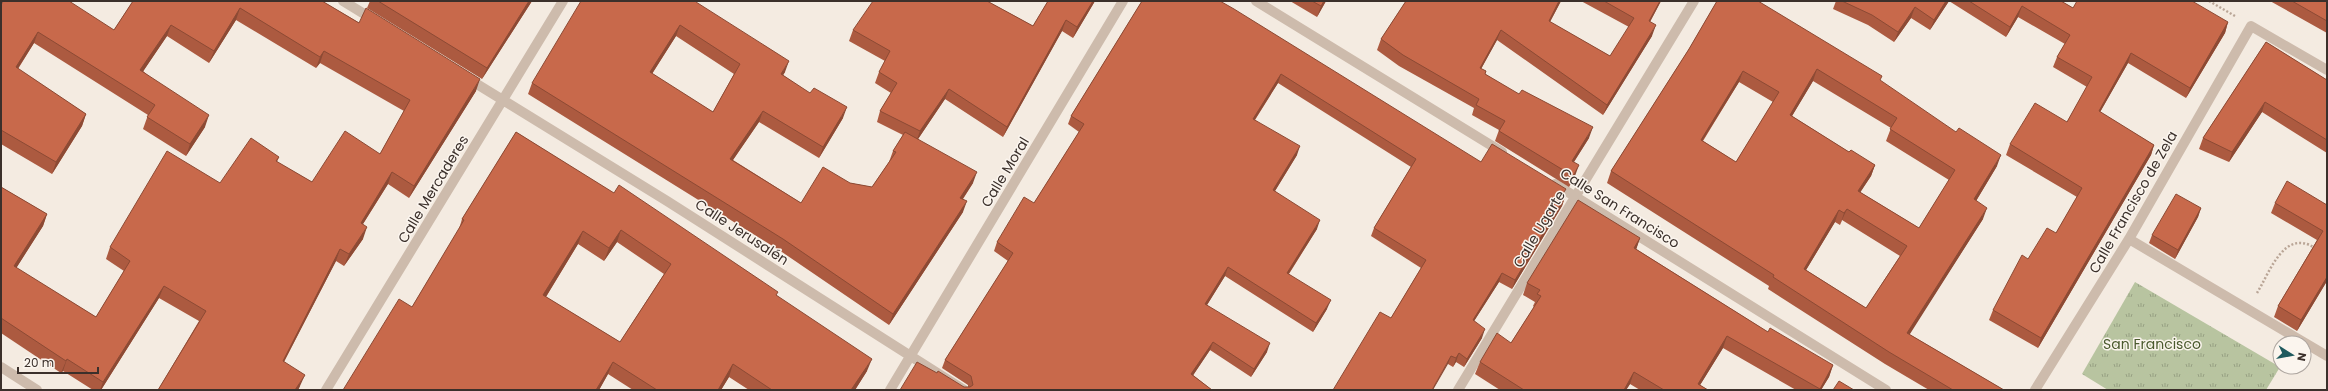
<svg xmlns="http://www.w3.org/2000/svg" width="2328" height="391" font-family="Poppins,sans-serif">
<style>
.park{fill:url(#park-tufts)}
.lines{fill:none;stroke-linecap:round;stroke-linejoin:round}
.path{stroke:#b9a596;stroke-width:2.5;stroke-dasharray:2 2;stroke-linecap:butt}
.minor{stroke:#cdbbac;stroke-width:10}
.wall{fill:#ac5a40;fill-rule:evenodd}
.shaded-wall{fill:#8c4a34}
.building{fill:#c8694b;stroke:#8c4a34;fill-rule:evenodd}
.labels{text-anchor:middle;stroke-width:3;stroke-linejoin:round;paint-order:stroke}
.street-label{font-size:14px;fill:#3b302b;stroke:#fbf5ee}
.park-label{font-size:14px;fill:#4a5a2e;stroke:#fbf5ee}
</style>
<defs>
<pattern id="park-tufts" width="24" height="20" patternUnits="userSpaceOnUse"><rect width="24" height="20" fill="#b8c4a0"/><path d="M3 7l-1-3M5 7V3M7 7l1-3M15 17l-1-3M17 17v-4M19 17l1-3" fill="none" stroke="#97a083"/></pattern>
</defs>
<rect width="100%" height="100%" fill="#f4ebe1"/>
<path class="park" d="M2135,282L2280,367L2266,390H2108L2082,374Z"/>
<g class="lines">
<path class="path" d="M2209,1L2235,16
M2257,293C2270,272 2284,228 2315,248"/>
<path class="minor" d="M343,1L374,20
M1256,1L1502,152
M467,78L667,201L964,390
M1555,184L1886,390
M2129,239L2327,356
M1,367L37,390
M326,390L563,1
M890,390L1123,1
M1458,390L1694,1
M2035,390L2129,239L2251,26L2327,70"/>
</g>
<path class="wall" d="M133,1H322L476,91L409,198L388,184L363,224V239L344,266L336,261L284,362L300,386L298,390H158L199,321L159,298L101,390H93L63,371L61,373L1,333V187L47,214L43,226L16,268L96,317L124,271L106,259L110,247L220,183L279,157L277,162L312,182L380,154L404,111L320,63L316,68L236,20L209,63L167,36L143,71L205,127L186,156L143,129L148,115L34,43L18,69L86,114L82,126L52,174L1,144V5L114,30Z
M370,1H532L482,79L367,8Z
M987,1L1033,26L1048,1H1095L1073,38L1062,31L1003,137L945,99L918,139L973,183L963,199V212L889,325L779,250L528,94L532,83L697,4L785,72L783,75L843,118L819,158L759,122L733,160L801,203L850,183L872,187L889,162L893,151L903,135L877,122L880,111L891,93L875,83L879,72L885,61L849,41L853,30ZM676,36L734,74L713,112L652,74Z
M1142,1L1481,162L1565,197L1562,206L1512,289L1499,282L1474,321L1482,338L1464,367L1456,362L1453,367L1448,364L1391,318L1421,268L1371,236L1374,228L1411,167L1278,83L1255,120L1297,155L1275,191L1317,229L1289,274L1327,309L1313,332L1225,276L1207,305L1267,352L1251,377L1210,350L1193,375L1212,390H900L937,373L964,387H968V385L942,368L945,360L1008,261L994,251L997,242L1034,203L1079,132L1068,124L1071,116Z
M1290,1H1326L1317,17Z
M1406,1H1561L1550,22L1610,56L1629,27L1581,1H1661L1650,22L1652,36L1603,115L1497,40L1481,69L1486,71L1485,74L1589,138L1574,162L1575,176L1569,187L1495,141L1499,130L1472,115L1474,108L1399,66L1377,50L1381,39Z
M1717,1L1880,81L1997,166L1976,201L1983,219L1909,334L2004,390H1929L1885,364L1768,289L1769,286L1607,183L1611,171L1689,49ZM1813,81L1891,128L1886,141L1949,180L1919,228L1860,192L1871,176L1875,165L1849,152L1792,116ZM1739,82L1773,102L1736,162L1703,141ZM1842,220L1900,256L1866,308L1806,270L1835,222L1840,225Z
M1836,1H2061L2073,8L2228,22L2225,33L2186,98L2128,63L2100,112L2154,145L2151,155L2038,348L1989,320L1993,310L2028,259L2056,233L2077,197L2006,155L2010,144L2067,122L2087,87L2053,67L2057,57L2065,44L2018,17L2006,37L1949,1L1930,30L1911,18L1894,42L1868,25L1833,9Z
M2270,1H2327V33Z
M2266,42L2327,80V153L2262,112L2229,162L2199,149L2203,138Z
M516,132L776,295L867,371L855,390H749L729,377L721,390H633L608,374L599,390H343L412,307L459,229L462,219ZM617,242L664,274L620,342L546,297L578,244L604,261Z
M2275,203L2327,205V281L2297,331L2274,317L2278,306L2317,240L2271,213Z
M2201,208L2198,217L2175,259L2149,243L2152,235Z
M1640,238L1636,249L1768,332L1833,365L1829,377L1821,390H1796L1723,348L1700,385L1708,390H1640L1630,384L1626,390H1500L1475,374L1480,362L1511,343L1534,307L1533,306L1535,302L1523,295L1527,283Z"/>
<path class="shaded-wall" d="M529,1H532L482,79L487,68Z
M1093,1H1095L1073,38L1077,27Z
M1324,1H1326L1317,17L1321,6Z
M1559,1H1561L1545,31L1549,21Z
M1660,1H1661L1645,31L1649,21Z
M1946,1H1949L1930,30L1934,20Z
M2022,6L2018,17L2006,37L2010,27Z
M1915,7L1911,18L1894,42L1898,32Z
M240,8L236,20L209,63L214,51Z
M1066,20L1062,31L1003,137L1007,127Z
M2228,22L2225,33L2186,98L2190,88Z
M171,25L167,36L136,82L140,70Z
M680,25L676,36L646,83L650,72Z
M1656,25L1652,36L1603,115L1607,105Z
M1501,30L1497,40L1476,78L1480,68Z
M38,32L34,43L11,79L16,67Z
M324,51L320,63L316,68L320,57Z
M2131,53L2128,63L2095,121L2099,111Z
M789,61L785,72L777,85L781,74Z
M1817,69L1813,81L1786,126L1790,115Z
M1743,71L1739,82L1696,151L1701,140Z
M1281,74L1278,83L1250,127L1253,119Z
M480,79L476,91L409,198L414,186Z
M949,89L945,99L916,142L920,131Z
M2265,102L2262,112L2229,162L2232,152Z
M847,107L843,118L819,158L823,147Z
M763,111L759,122L726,170L730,159Z
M86,114L82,126L52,174L56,162Z
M209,115L205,127L186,156L190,144Z
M1593,127L1589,138L1568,171L1572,161Z
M2154,145L2151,155L2038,348L2041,338Z
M1300,146L1297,155L1270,199L1273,190Z
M2001,155L1997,166L1970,211L1974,199Z
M1579,165L1575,176L1569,187L1573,176Z
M1875,165L1871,176L1854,202L1858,191Z
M392,172L388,184L356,235L361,223Z
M977,172L973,183L956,209L960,198Z
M1565,197L1562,206L1512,289L1515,280Z
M967,201L963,212L889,325L893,314Z
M1987,208L1983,219L1903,345L1907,333Z
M2201,208L2198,217L2175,259L2178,250Z
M1847,209L1842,220L1840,225L1844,213Z
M1839,210L1835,222L1800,280L1804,269Z
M47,214L43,226L10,278L14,266Z
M1320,220L1317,229L1284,281L1287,273Z
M367,227L363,239L344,266L349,254Z
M621,230L617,242L604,261L609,248Z
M583,231L578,244L539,308L543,295Z
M1640,238L1636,250L1634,248Z
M340,249L336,261L278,373L283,361Z
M1228,267L1225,276L1202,313L1205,304Z
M1502,273L1499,282L1469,329L1473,320Z
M2327,277V281L2297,331L2301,320Z
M164,286L159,298L101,390H100L103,382Z
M1331,300L1327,309L1313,332L1316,323Z
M1485,329L1482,338L1464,367L1467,359Z
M1727,336L1723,348L1697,390L1698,384Z
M1213,342L1210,350L1188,383L1191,374Z
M1270,343L1267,352L1251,377L1254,369Z
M1459,353L1456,362L1453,367L1456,358Z
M1451,356L1448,364L1433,390H1432Z
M67,359L63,371L61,373L66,361Z
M872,359L867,371L855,390H851Z
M613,362L608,374L599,390H596Z
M733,364L729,377L721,390H718Z
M1833,365L1829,377L1821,390H1819Z
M1634,372L1630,384L1626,390H1624Z
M305,375L300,386L298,390H295Z"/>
<path class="building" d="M3,1H69L114,30L133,1H322L359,23L366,8L480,79L414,186L392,172L361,223L367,227L349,254L340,249L283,361L305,375L295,390H158L206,311L164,286L103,382L67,359L66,361L1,318V187L47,214L14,266L96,317L130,261L110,247L167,151L220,183L251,138L279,157L276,161L312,182L345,131L380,154L410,100L324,51L320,57L240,8L214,51L171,25L140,70L209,115L190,144L147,117L155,105L38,32L16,67L86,114L56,162L1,130V5Z
M378,1H529L487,68Z
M581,1H696V2L789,61L781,74L810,93L814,88L847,107L823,147L763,111L730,159L801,203L823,167L850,183L872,187L896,152L893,151L905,132L977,172L960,198L967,201L893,314L783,239L532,83ZM680,25L740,64L713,112L650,72Z
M873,1H987L1033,26L1048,1H1093L1077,27L1066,20L1007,127L949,89L920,131L880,111L897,83L879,72L890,51L853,30Z
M1142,1H1220L1234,9L1481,162L1492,144L1566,189L1562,195L1565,197L1515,280L1502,273L1473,320L1485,329L1467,359L1459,353L1456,358L1451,356L1432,390H1333L1380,312L1391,318L1426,260L1374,228L1416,159L1281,74L1253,119L1300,146L1273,190L1320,220L1287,273L1331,300L1316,323L1228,267L1205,304L1270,343L1254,369L1213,342L1191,374L1212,390H900L917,362L937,373L938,371L964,387H970L973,385L971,376L945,360L1013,253L997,242L1024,197L1034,203L1084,124L1071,116Z
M1312,1H1324L1321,6Z
M1406,1H1559L1549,21L1610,56L1634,18L1604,1H1660L1649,21L1656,25L1607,105L1501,30L1480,68L1486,71L1485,74L1519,94L1522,90L1593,127L1572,161L1579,165L1573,176L1499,131L1505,121L1476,105L1479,99L1403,55L1381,39Z
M1717,1H1758L1882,76L1880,80L1956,132L1959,128L2001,155L1974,199L1987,208L1907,333L2004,390H1953L1889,352L1773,277L1774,275L1611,171L1689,49ZM1817,69L1897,118L1890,129L1955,170L1919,228L1858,191L1875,165L1851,150L1849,152L1790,115ZM1743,71L1779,92L1736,162L1701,140ZM1847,209L1907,246L1866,308L1804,269L1839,210L1844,213Z
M1842,1H1946L1934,20L1915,7L1898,32L1872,15Z
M1969,1H2061L2073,8L2077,1H2192L2228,22L2190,88L2131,53L2099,111L2154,145L2041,338L1993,310L2022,255L2028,259L2047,228L2056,233L2082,188L2010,144L2035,103L2067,122L2092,77L2057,57L2070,35L2022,6L2010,27Z
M2292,1H2327V21Z
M2266,42L2327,80V140L2265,102L2232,152L2203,138Z
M516,132L614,193L619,185L778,292L776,295L872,359L851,390H772L733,364L718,390H657L613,362L596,390H343L399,299L412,307L464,220L462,219ZM621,230L671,264L620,342L543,295L583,231L609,248Z
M2287,181L2327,205V277L2301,320L2278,306L2323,231L2275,203Z
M2176,194L2201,208L2178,250L2152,235Z
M1578,200L1640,238L1634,248L1768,332L1770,328L1833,365L1820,389L1727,336L1698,384L1708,390H1664L1634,372L1624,390H1524L1480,362L1497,333L1511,343L1541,296L1537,294L1540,290L1527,283Z
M1839,381L1854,390H1833Z"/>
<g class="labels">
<g class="street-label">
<text transform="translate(1005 172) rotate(-59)" y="5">Calle Moral</text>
<text transform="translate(433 189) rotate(-59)" y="5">Calle Mercaderes</text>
<text transform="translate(2133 202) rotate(-60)" y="5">Calle Francisco de Zela</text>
<text transform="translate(1620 208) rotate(32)" y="5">Calle San Francisco</text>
<text transform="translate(1539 229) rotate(-59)" y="5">Calle Ugarte</text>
<text transform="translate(742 232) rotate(33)" y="5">Calle Jerusalén</text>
</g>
<g class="park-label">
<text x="2152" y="349">San Francisco</text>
</g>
</g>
<rect width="2328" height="391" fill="none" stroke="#3b302b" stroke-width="4"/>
<g transform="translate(2292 355) rotate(101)"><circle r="19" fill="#fbf5ee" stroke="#aea6a0"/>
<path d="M0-3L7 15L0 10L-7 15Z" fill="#1f5a5e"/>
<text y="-6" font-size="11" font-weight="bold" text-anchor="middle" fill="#3b302b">N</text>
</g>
<path d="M18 367v6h80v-6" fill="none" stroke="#3b302b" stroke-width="2"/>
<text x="24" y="367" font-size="12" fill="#3b302b" stroke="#fbf5ee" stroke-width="3" paint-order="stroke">20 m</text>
</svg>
